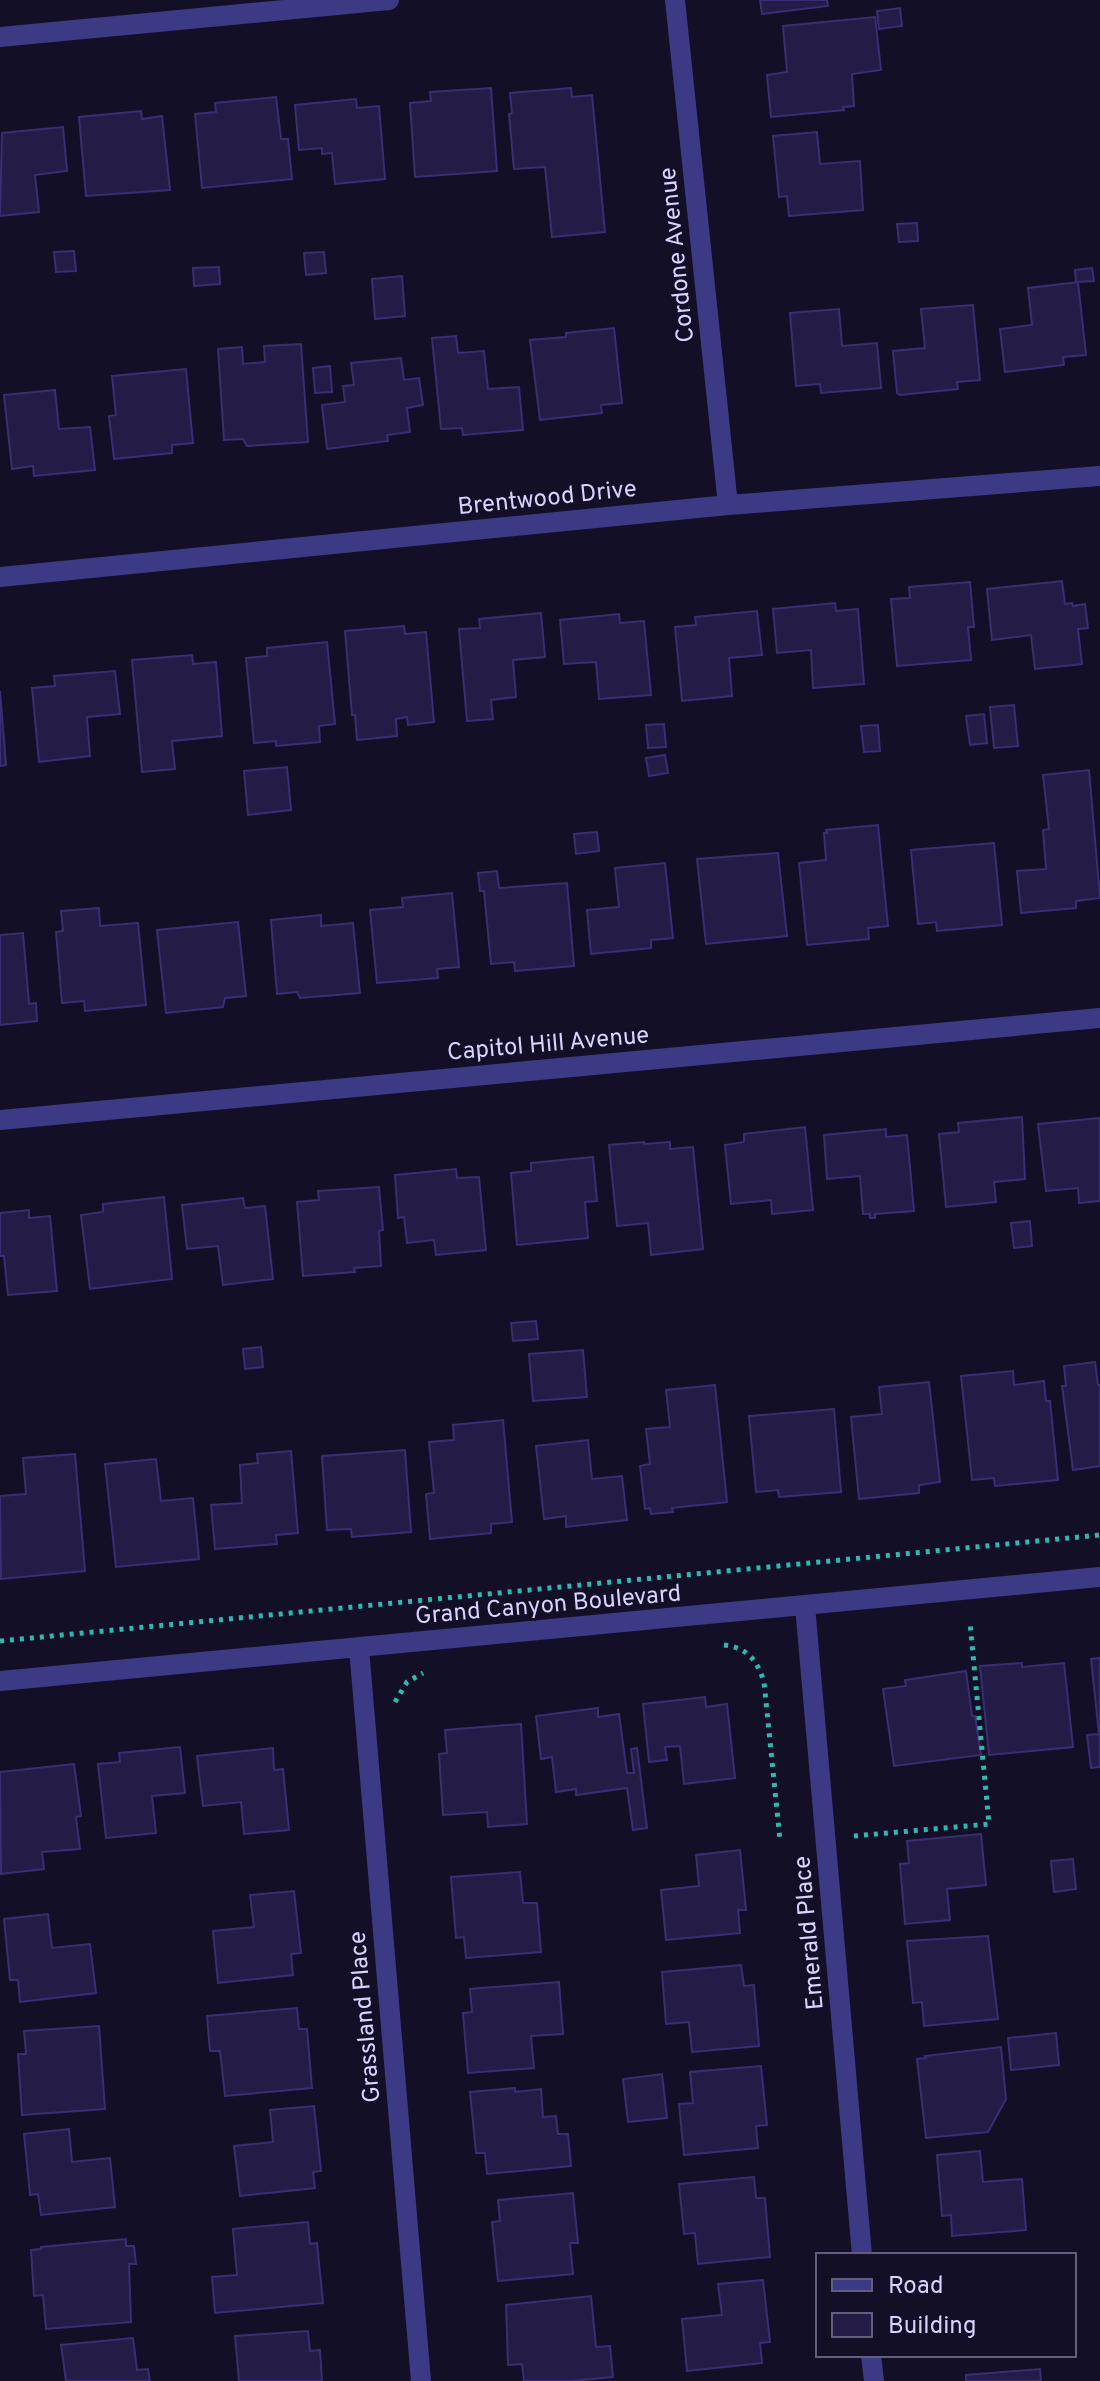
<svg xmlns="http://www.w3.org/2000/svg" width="1100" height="2381" font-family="Overpass,sans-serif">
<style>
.building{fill:#241b47;stroke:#3b2d73;stroke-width:2}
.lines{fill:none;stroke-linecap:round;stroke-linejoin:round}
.path{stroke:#2fb8b0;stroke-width:5;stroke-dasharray:4 6;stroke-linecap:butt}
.minor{stroke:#3d3a85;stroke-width:20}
.labels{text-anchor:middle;stroke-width:6;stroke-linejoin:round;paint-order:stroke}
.street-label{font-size:24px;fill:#d9d4ff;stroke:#130f26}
</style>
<rect width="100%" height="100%" fill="#130f26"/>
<path class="building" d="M760,0H827L828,6L762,14Z
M900,8L902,26L879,29L877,11Z
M875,17L881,70L852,74L854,106L843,107L844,110L771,117L767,75L787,72L783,26Z
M491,88L497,171L415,177L410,103L431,101L430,92Z
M571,88L572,97L592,95L605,232L552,237L545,167L514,169L509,114L512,113L510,93Z
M276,97L281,139H288L292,179L202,188L195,114L216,112L215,103Z
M356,99L357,108L379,106L385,179L335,184L332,153L322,154V148L299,150L295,105Z
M141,111L142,119L162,116L170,190L86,196L79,117Z
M63,127L67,171L35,175L39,212L0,216L2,133Z
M817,132L820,164L860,161L863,210L789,216L787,196L779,197L773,136Z
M917,223L918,241L899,242L897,224Z
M74,251L76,271L56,272L54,252Z
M324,252L326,273L306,275L304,253Z
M219,267L220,284L194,286L193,268Z
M1092,268L1094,281L1076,282L1075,270Z
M402,276L405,316L375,319L372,279Z
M1078,282L1086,355L1063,357L1064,365L1005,372L1000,329L1032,325L1028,288Z
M973,305L980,380L957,382L958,389L900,395L897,393L893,351L925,348L921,309Z
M839,309L842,346L877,343L881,388L821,393L820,384L796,386L790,313Z
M614,328L622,403L601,405L602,413L540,420L530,340L566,337V333Z
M456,336L458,353L484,351L488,389L519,387L523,430L463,435L462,428L441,429L432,338Z
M301,344L308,442L247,446L243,439L224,440L218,349L242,347L243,364L265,362L264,346Z
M401,358L404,380L419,378L423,405L407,408L410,432L387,435L388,441L327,449L322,405L345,402L343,386L354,385L351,363Z
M330,366L332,392L315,393L313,368Z
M186,369L193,443L172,445V453L114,459L109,416L116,415L112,376Z
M55,390L59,429L90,427L95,470L34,476L33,466L12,469L4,395Z
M1062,581L1065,604L1072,603L1073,606L1085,604L1088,628L1078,629L1082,664L1035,669L1031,635L992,640L987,589Z
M970,582L974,627H968L971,660L897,666L891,599L910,598L909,587Z
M835,603L836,611L858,609L864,684L813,688L811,650L777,653L773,609Z
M757,611L762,655L729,658L732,696L682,701L675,627L696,625L695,617Z
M541,613L545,657L513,660L516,697L491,700L493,719L467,721L459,629L480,628L479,619Z
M619,614L620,623L644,621L651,695L599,699L596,662L564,664L560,620Z
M404,626L405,634L426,632L434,722L408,725L407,717L396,719L397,736L357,740L355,715H352L345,631Z
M327,642L335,724L319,726L320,742L276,746V741L254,743L246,658L267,656V648Z
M192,655L193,664L216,662L222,736L172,741L175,769L142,772L132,660Z
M115,671L120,714L87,717L90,756L39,762L32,688L55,686L54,676Z
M0,691L6,765L0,766Z
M1014,705L1018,746L994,748L990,707Z
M984,714L987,743L970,745L966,716Z
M664,724L666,747L648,748L646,725Z
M878,725L880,751L864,752L861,726Z
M665,755L668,773L649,776L646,758Z
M287,767L291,810L248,815L244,771Z
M1089,770L1100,898L1076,901V908L1021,913L1017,871L1046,869L1043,830L1049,829L1043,775Z
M878,825L888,926L868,928L869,939L807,945L799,863L826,860L824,833H827L826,830Z
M597,832L599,851L576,854L574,834Z
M994,843L1002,925L937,931L936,922L918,924L911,850Z
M778,853L787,936L706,944L697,859Z
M665,863L673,938L651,940V948L591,954L587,910L619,907L615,868Z
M497,871L499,888L567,883L574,966L515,971L514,962L491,964L484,891H480L478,873Z
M452,893L459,967L437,969L438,978L377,983L370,910L403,907L402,898Z
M99,908L100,926L138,923L146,1005L85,1011L84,1001L62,1003L56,932L63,931L61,911Z
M321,915V926L353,923L360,993L300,998L297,992L277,994L271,920Z
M238,922L246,996L225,998L223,1007L166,1013L157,930Z
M23,933L29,1004L36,1003L37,1021L0,1025V935Z
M1022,1117L1025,1179L994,1182L996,1202L946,1207L939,1134L959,1132L958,1123Z
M1100,1118V1201L1079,1203L1078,1188L1046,1191L1038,1124Z
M805,1127L813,1210L772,1214L771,1200L731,1204L725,1145L744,1142V1134Z
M886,1129V1137L907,1135L914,1211L875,1214V1218H870V1214H863L860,1176L827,1179L824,1135Z
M644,1142V1144L670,1142V1149L693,1147L703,1249L651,1255L648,1223L617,1226L609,1145Z
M593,1157L597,1201L585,1202L588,1238L517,1245L511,1173L531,1171V1163Z
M456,1169L457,1178L479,1177L486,1250L436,1255L434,1240L407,1243L404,1217L398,1218L395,1175Z
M379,1187L383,1230L379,1231L381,1266L354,1268L355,1272L303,1276L297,1202L319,1200L318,1191Z
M164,1197L172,1279L90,1289L81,1215L103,1212V1204Z
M243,1198L245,1208L265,1206L273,1279L223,1285L218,1246L187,1249L182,1205Z
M29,1210V1218L50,1216L57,1291L8,1295L4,1256H0V1213Z
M1030,1221L1032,1246L1014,1248L1011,1223Z
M536,1321L538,1339L513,1341L511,1323Z
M261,1347L263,1367L245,1369L243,1349Z
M583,1350L587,1397L533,1401L529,1354Z
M1095,1362L1098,1385H1100V1466L1073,1470L1062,1386H1066L1064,1366Z
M1013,1371L1014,1385L1044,1381L1046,1401H1050L1058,1480L995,1486L994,1478L972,1480L961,1376Z
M929,1382L940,1482L919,1485V1493L859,1499L851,1417L882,1414L879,1387Z
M715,1385L727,1502L672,1508L673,1512L651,1514L650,1508L645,1509L640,1466L650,1464L646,1429L670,1427L666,1390Z
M834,1409L841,1492L779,1497L778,1490L756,1492L749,1416Z
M503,1420L512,1522L491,1524V1533L430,1539L426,1494L434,1493L429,1442L454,1440L453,1425Z
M588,1440L592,1479L622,1476L627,1520L566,1527V1516L544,1519L536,1446Z
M405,1450L411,1532L352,1537L351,1529L327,1530L322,1456Z
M291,1451L298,1533L276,1535L277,1544L215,1549L211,1505L242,1503L240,1465L258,1463L257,1454Z
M75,1454L85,1571L1,1579L0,1496L26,1494L23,1458Z
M156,1459L161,1501L193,1498L199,1559L116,1567L105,1464Z
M1100,1658V1767L1091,1768L1087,1735L1099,1734L1091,1659Z
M1022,1663V1667L1064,1663L1073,1747L989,1755L980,1666Z
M966,1671L972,1716H975L981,1755L894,1766L883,1689L906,1686L905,1680Z
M705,1697L706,1707L727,1704L735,1778L684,1784L680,1746L665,1747L667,1760L649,1762L643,1704Z
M598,1708V1717L619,1714L627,1773H634L631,1749L637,1748L647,1828L633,1830L627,1788L576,1795V1789L556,1792L552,1757L541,1759L536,1716Z
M521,1724L527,1824L488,1827L487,1812L443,1815L439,1754L447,1753L445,1730Z
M180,1747L185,1793L152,1796L156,1833L106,1838L98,1764L120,1762L119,1753Z
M273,1748L274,1770L283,1769L289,1830L244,1834L241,1802L203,1806L197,1756Z
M74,1764L81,1816L76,1817L80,1849L42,1852L44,1869L1,1874L0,1772Z
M981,1834L986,1885L947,1889L950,1920L905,1924L900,1864L909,1863L907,1841Z
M740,1850L746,1910H738L740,1933L666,1940L661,1890L699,1886L696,1855Z
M1073,1859L1076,1889L1054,1892L1051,1861Z
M520,1872L523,1903H537L541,1952L466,1958L464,1937L456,1938L451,1877Z
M294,1891L301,1953L291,1954L293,1975L218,1983L213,1931L254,1927L250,1895Z
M48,1914L52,1948L90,1944L96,1993L20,2002L18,1980H10L4,1919Z
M988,1936L998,2019L924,2026L922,2002L913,2003L907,1941Z
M741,1965L744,1986L754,1985L759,2046L692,2052L689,2022L666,2024L662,1972Z
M559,1982L563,2034L531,2036L534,2068L468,2073L463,2013L472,2012L470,1989Z
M297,2008L299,2029H307L312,2088L225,2096L220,2051H210L207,2016Z
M99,2026L105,2109L22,2115L18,2054H26L24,2031Z
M1056,2033L1059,2065L1011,2070L1008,2038Z
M1001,2047L1006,2099L988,2132L926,2138L917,2059L926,2058L925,2056Z
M761,2066L767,2125L756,2126L758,2148L684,2155L679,2104L693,2103L690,2072Z
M662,2074L667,2118L628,2122L623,2079Z
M515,2088V2092L541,2089L543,2117L556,2116L558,2134H568L571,2166L487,2174L485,2153H476L470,2092Z
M314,2106L321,2171L313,2172L315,2188L240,2196L234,2146L273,2142L270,2110Z
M69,2129L72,2162L110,2158L115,2207L41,2215L38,2194L30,2195L24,2134Z
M980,2151L983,2182L1022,2179L1026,2230L952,2236L951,2215L942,2216L937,2155Z
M754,2177L756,2198H765L770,2257L698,2264L695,2233L684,2234L679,2184Z
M573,2193L578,2243H570L573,2274L498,2281L492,2222L500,2221L498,2200Z
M308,2222L310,2244L317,2243L323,2303L215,2313L212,2277L237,2275L233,2229Z
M126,2239V2246H134L136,2264H129L131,2322L46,2329L43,2295L34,2296L31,2250L41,2249V2247Z
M763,2280L770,2342L760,2343L762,2363L687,2371L682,2319L722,2315L718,2284Z
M591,2296L596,2347L610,2346L613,2377L570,2381H524L522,2364L508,2365L506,2305Z
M308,2331L310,2351L320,2350L322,2381H239L235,2336Z
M133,2338L137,2370L148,2369L150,2381H66L61,2345Z
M1040,2369L1041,2381H966V2375Z"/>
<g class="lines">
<path class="path" d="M0,1641L1100,1535
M724,1645C748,1648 757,1660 764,1682L780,1840
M395,1702L407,1682L423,1673
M854,1836L989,1824L970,1623"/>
<path class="minor" d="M675,0L728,505
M0,37L389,0
M0,577L728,505L1100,476
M0,1120L1100,1018
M805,1606L862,2255
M359,1648L421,2381
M0,1681L1100,1577
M871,2355L874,2381"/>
</g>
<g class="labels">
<g class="street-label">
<text transform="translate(676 255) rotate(-96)" y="8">Cordone Avenue</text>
<text transform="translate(547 497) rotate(-6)" y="8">Brentwood Drive</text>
<text transform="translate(548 1043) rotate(-5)" y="8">Capitol Hill Avenue</text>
<text transform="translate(548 1604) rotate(-5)" y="8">Grand Canyon Boulevard</text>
<text transform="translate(808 1933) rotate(-95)" y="8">Emerald Place</text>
<text transform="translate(364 2017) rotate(-95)" y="8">Grassland Place</text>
</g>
</g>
<rect x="816" y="2253" width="260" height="104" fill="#130f26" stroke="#625e7d" stroke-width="2"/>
<rect x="832" y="2279" width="40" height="12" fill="#3d3a85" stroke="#625e7d" stroke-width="2"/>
<text x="888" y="2293" font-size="24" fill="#d9d4ff">Road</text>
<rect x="832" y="2313" width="40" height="24" fill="#241b47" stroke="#625e7d" stroke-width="2"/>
<text x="888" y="2333" font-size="24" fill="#d9d4ff">Building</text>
</svg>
